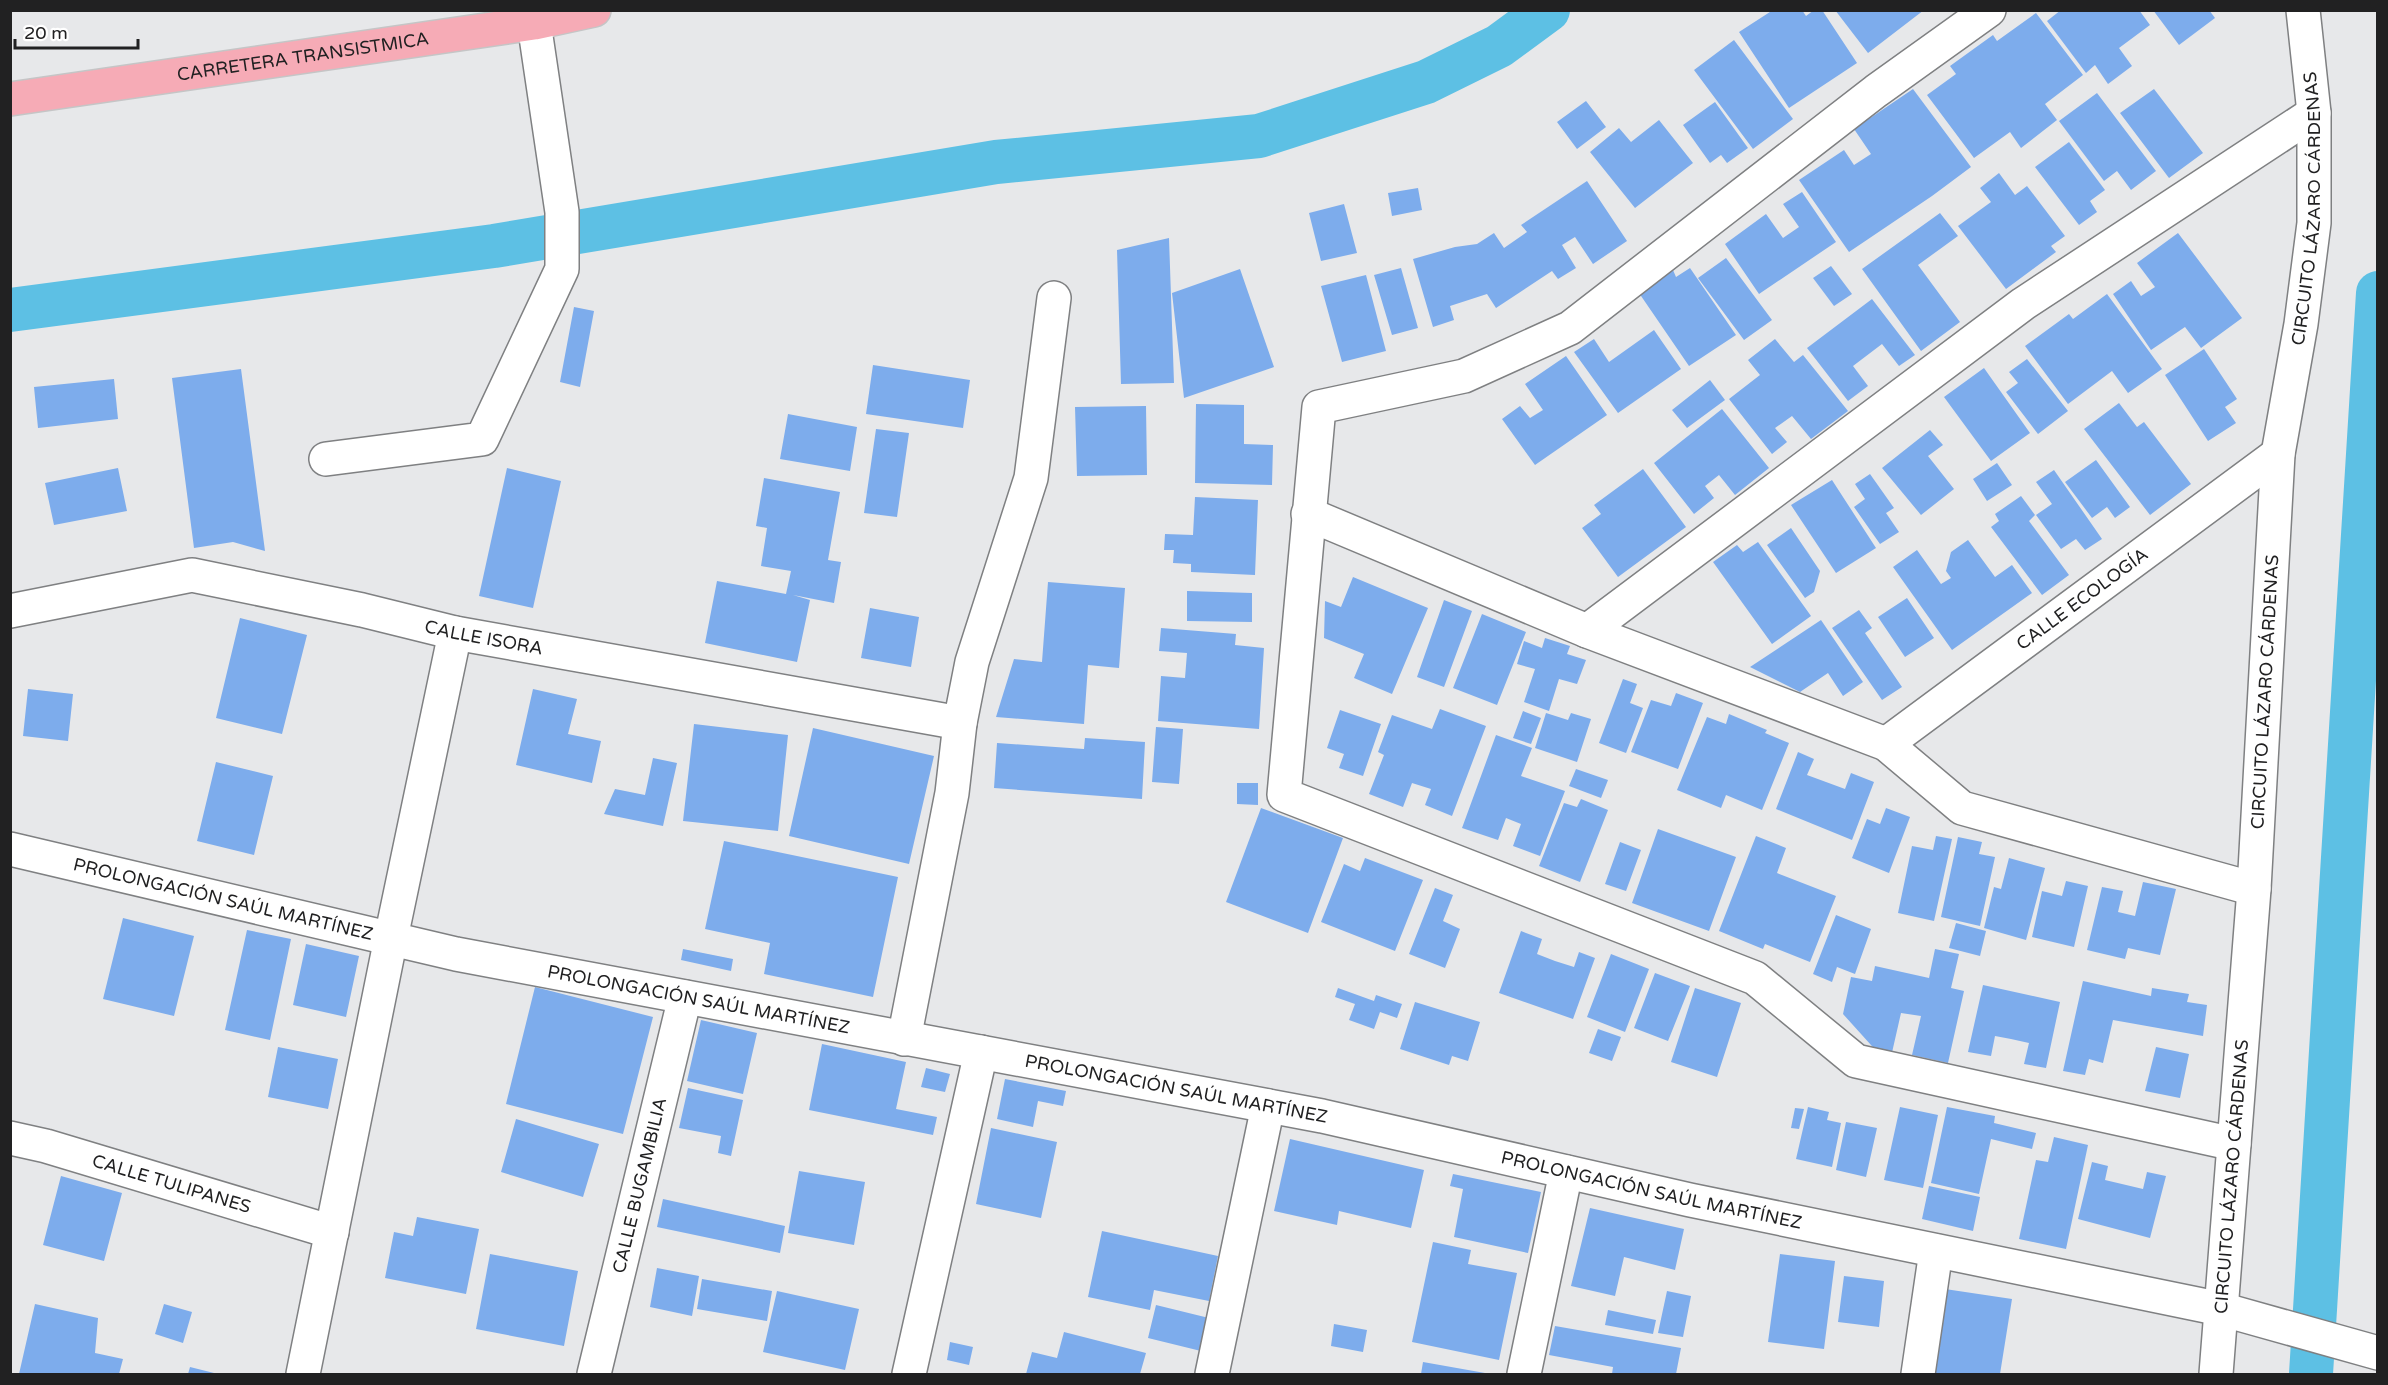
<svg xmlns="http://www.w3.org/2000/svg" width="2388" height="1385" font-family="'Varela Round',sans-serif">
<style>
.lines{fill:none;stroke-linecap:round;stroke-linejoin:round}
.canal{stroke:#5dc0e4;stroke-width:44}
.building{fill:#7dacec}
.minor-casing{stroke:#7f8082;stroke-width:36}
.tertiary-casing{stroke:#7f8082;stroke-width:36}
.secondary-casing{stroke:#7f8082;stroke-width:36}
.primary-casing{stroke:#c5c5c6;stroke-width:36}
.minor{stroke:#fff;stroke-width:33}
.tertiary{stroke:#fff;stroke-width:33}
.secondary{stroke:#fff;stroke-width:33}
.primary{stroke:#f6abb6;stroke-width:33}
.labels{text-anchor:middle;stroke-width:4.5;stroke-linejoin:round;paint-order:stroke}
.street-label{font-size:18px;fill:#212122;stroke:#fff}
</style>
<rect width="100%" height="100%" fill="#e7e8ea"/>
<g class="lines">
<path class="canal" d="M10,310L494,246L996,162L1259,136L1426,82L1499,46L1548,10
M2311,1374L2378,293"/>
</g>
<path class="building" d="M1773,10H1802L1806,16L1814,10H1822L1857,63L1789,108L1739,32Z
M1835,10H1924L1868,53Z
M2061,10H2139L2150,25L2119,48L2132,66L2108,84L2095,65L2086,73L2047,21Z
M2153,10H2209L2215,18L2179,45Z
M2036,13L2083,75L2045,104L2057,120L2021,148L2010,132L1974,158L1927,95L1956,74L1950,66L1993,35L1997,41Z
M1734,40L1793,119L1753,149L1694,70Z
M1913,89L1971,167L1932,196L1849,252L1799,180L1844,150L1854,165L1871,154L1854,129Z
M2154,89L2203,153L2169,178L2120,113Z
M2097,93L2156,171L2131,190L2117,171L2104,181L2059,121Z
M1586,101L1606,127L1577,149L1557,122Z
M1715,102L1748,148L1727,163L1721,155L1710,163L1683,125Z
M1659,120L1693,163L1635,208L1590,152L1619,128L1631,142Z
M2069,142L2105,190L2090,201L2097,212L2079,225L2035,167Z
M1999,173L2015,195L2027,186L2065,236L2051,246L2056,252L2006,289L1958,226L1991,202L1980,188Z
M1587,181L1627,241L1593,264L1575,237L1562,245L1576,268L1558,279L1552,271L1496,308L1487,294L1450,306L1454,320L1433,327L1413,259L1455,247L1477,244L1494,233L1504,248L1527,232L1521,225Z
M1418,188L1422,210L1392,216L1388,193Z
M1802,192L1836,242L1759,294L1725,244L1766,214L1783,238L1799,227L1783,204Z
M1344,204L1357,253L1321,261L1309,213Z
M1940,213L1958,236L1918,265L1960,322L1921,351L1862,269Z
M2178,233L2242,318L2201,348L2185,327L2151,350L2113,294L2131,281L2141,296L2155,287L2137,263Z
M1169,238L1174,383L1121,384L1117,250Z
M1726,258L1772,320L1744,340L1698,278Z
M1831,266L1852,294L1834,306L1813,278Z
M1401,268L1418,328L1392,335L1374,275Z
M1690,268L1736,335L1689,366L1639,293L1673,270L1676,277Z
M1240,269L1274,367L1184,398L1172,293Z
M1366,275L1386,351L1342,362L1321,286Z
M2107,294L2162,369L2128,393L2112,371L2068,404L2025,346L2069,314L2073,319Z
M1872,299L1915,355L1899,366L1882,344L1853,366L1868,386L1848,401L1807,348Z
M574,307L594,311L580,387L560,382Z
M1654,330L1681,369L1618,413L1574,352L1594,339L1609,362Z
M1775,339L1794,362L1803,355L1848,411L1811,439L1792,416L1775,428L1787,442L1772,454L1729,399L1760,375L1748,360Z
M2204,349L2237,399L2225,407L2236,423L2208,441L2165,375Z
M1566,356L1607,415L1535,465L1502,419L1520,406L1530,418L1543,410L1525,384Z
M2027,359L2068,411L2038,434L2006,392L2018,383L2009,372Z
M873,365L970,380L963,428L866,414Z
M1984,368L2030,433L1991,461L1944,397Z
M241,369L265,551L233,542L194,548L172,378Z
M114,379L118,419L38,428L34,387Z
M1710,380L1725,400L1687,428L1672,410Z
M2119,403L2137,427L2144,422L2191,484L2150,515L2084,429Z
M1196,404L1244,405V444L1273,445L1272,485L1195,483Z
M1146,406L1147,475L1077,476L1075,407Z
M1722,409L1769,468L1735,495L1719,475L1705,486L1714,498L1694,514L1654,463Z
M788,414L857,427L850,471L780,459Z
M876,429L909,433L897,517L864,513Z
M1930,430L1943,445L1928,456L1954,489L1921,515L1882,468Z
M2096,460L2130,507L2115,518L2107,507L2092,518L2065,482Z
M1997,463L2012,485L1987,501L1973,479Z
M118,468L127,511L54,525L45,483Z
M507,468L561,481L533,608L479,596Z
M1643,469L1686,527L1618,577L1582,528L1601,514L1594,505Z
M2054,470L2102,539L2085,550L2076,539L2061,549L2036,515L2052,504L2036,482Z
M1870,474L1894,508L1886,513L1899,532L1880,544L1854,507L1865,499L1855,484Z
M764,478L840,492L828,560L841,562L834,603L793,595L810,600L797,662L705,643L717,581L786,594L791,571L761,566L767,528L756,526Z
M1832,480L1876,548L1836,573L1791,505Z
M2021,496L2035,515L2029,521L2069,575L2042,595L1991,527L1999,521L1995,514Z
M1195,497L1258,500L1255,575L1191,572V564L1173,563L1174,550H1164L1165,534L1193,535Z
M1791,528L1820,571L1814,592L1805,598L1767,545Z
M1968,540L1995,577L2012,565L2032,593L1952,650L1893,567L1917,550L1941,584L1951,578L1946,571L1951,552Z
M1758,542L1811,616L1772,644L1713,562L1737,545L1743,552Z
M1353,577L1428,608L1392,694L1354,678L1364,654L1324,638L1325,601L1341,607Z
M1048,582L1125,588L1119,668L1088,665L1084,724L996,717L1014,659L1042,662Z
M1187,591L1252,593V622L1187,621Z
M1907,598L1934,638L1905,657L1878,617Z
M1444,600L1472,611L1444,687L1417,677Z
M870,608L919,617L911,667L861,658Z
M1859,610L1872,628L1865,633L1902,687L1882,700L1832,628Z
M1482,614L1526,632L1497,705L1453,688Z
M240,618L307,635L282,734L216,718Z
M1821,620L1863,682L1843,696L1828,673L1800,692L1750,667Z
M1161,628L1236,634L1235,645L1264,648L1259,729L1158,721L1161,676L1185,678L1187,653L1159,651Z
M1545,638L1570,646L1567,654L1586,660L1577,684L1559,679L1549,711L1524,702L1535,669L1517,664L1524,641L1542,648Z
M1623,679L1637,684L1630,703L1643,708L1626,753L1599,743Z
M28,689L73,694L68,741L23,736Z
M533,689L577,699L568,734L601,741L592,783L516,765Z
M1676,693L1703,703L1678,769L1631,752L1651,700L1671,706Z
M1440,709L1486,726L1452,816L1425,805L1431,789L1412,783L1403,807L1369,794L1384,755L1378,752L1392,715L1432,729Z
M1340,710L1381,724L1363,776L1339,768L1344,754L1327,748Z
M1523,711L1541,718L1531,744L1513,738Z
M1546,713L1568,720L1571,713L1591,719L1577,762L1535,748Z
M1729,714L1767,730L1765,733L1789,743L1762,810L1726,795L1721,808L1677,790L1707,717L1726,724Z
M694,724L788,735L778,831L683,821Z
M1156,727L1183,729L1179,784L1152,782Z
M813,728L934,756L909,864L789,836Z
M1496,735L1532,748L1521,776L1565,791L1540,856L1513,846L1521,824L1506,818L1498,840L1462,828Z
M1085,738L1145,742L1142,799L994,788L997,743L1084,749Z
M1798,752L1814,759L1807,775L1845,789L1851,773L1874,782L1852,840L1776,809Z
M653,758L677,763L663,826L604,814L615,789L645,795Z
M216,762L273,776L254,855L197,841Z
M1576,769L1608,780L1601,798L1569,786Z
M1237,783H1258V805L1237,804Z
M1581,799L1608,810L1580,882L1539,866L1564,803L1577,807Z
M1261,808L1343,838L1308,933L1226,902Z
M1886,808L1910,817L1889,873L1852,858L1867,819L1880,824Z
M1658,829L1736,857L1709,931L1632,903Z
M1756,836L1786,848L1777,873L1836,896L1810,962L1765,944L1763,949L1719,931Z
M1936,836L1952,839L1934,921L1898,913L1912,846L1933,850Z
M1958,837L1982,842L1979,854L1995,857L1980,926L1941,917Z
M724,841L898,877L873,997L764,974L770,943L705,929Z
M1620,842L1641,850L1626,891L1605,884Z
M1365,858L1423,880L1395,951L1321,922L1344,864L1360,871Z
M2009,858L2045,868L2026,940L1984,928L1994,887L2001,889Z
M2066,881L2088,886L2074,947L2032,937L2042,891L2062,896Z
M2143,882L2176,889L2160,955L2128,948L2125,959L2087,950L2102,887L2123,891L2118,912L2135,916Z
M1435,888L1453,895L1443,921L1460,929L1445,968L1409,954Z
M1836,915L1871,929L1855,974L1837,967L1832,982L1813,974Z
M123,918L194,936L174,1016L103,999Z
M1956,923L1986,931L1980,956L1949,948Z
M247,930L291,939L270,1040L225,1030Z
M1521,931L1542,939L1537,954L1555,961L1574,967L1579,952L1595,958L1573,1019L1499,993Z
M306,944L359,956L346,1017L293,1005Z
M683,949L733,959L731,971L681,960Z
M1935,949L1959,954L1951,988L1964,991L1948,1063L1912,1055L1921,1016L1901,1013L1891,1057L1880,1055L1843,1014L1851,977L1872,981L1875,966L1929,978Z
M1611,954L1649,969L1625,1032L1587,1017Z
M1655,973L1690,986L1668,1041L1634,1028Z
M2083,981L2151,996L2152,988L2189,994L2187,1002L2207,1005L2203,1036L2113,1020L2103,1063L2089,1059L2085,1075L2063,1071Z
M1983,985L2060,1002L2046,1068L2024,1064L2029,1043L2011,1039L1995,1036L1991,1056L1968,1052Z
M535,987L653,1017L623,1134L506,1104Z
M1338,988L1374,1001L1376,995L1402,1004L1397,1018L1380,1012L1374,1029L1349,1020L1355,1004L1335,997Z
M1695,988L1741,1003L1717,1077L1671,1062Z
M1415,1002L1480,1022L1468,1061L1452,1056L1449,1065L1400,1049Z
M701,1020L757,1033L743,1094L687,1081Z
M1598,1029L1621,1037L1612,1061L1589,1053Z
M822,1044L906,1062L896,1109L937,1117L933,1135L809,1110Z
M278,1047L338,1059L328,1109L268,1097Z
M2156,1047L2189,1054L2180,1098L2145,1091Z
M926,1068L950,1074L945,1092L921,1087Z
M1005,1079L1066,1091L1063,1106L1038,1101L1033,1127L997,1119Z
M688,1088L743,1100L731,1156L718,1153L721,1136L679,1128Z
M1808,1107L1829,1112L1827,1120L1841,1123L1832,1167L1796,1159Z
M1900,1107L1938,1115L1923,1188L1884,1180Z
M1947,1107L1995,1116L1994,1123L2036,1133L2032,1149L1991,1139L1979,1194L1931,1183Z
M1795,1108L1804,1109L1799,1129L1791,1128Z
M516,1119L599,1144L583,1197L501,1172Z
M1846,1122L1877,1128L1866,1177L1836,1170Z
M991,1128L1057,1142L1041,1218L976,1204Z
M2054,1137L2088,1145L2066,1249L2019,1239L2036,1160L2048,1162Z
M1290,1139L1424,1170L1411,1228L1339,1211L1337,1225L1274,1211Z
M2092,1162L2108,1166L2105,1180L2143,1189L2147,1172L2166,1176L2150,1238L2078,1219Z
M799,1171L865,1182L854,1245L788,1233Z
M1453,1174L1541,1192L1528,1253L1454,1237L1463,1189L1450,1186Z
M61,1176L122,1193L104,1261L43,1245Z
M1929,1186L1980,1197L1973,1231L1922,1219Z
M663,1199L785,1226L780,1253L657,1227Z
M1590,1208L1684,1229L1675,1270L1624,1257L1615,1296L1571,1286Z
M417,1217L479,1229L466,1294L385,1278L394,1232L413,1236Z
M1102,1231L1218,1256L1209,1301L1154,1290L1150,1310L1088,1297Z
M1433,1242L1471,1250L1468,1264L1517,1273L1499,1360L1412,1342Z
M490,1254L578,1271L564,1346L476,1329Z
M1780,1254L1835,1261L1824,1349L1768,1342Z
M657,1268L699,1276L692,1316L650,1307Z
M1844,1276L1884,1281L1879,1327L1838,1322Z
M702,1279L772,1291L767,1321L697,1309Z
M1945,1289L2012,1299L2000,1374H1933Z
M777,1291L859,1309L845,1370L763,1352Z
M1667,1291L1691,1296L1683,1337L1658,1333Z
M35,1304L98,1318L95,1353L123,1359L119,1374H19Z
M164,1304L192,1312L183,1343L155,1334Z
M1156,1305L1213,1319L1205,1352L1148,1338Z
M1608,1310L1656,1320L1653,1334L1605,1325Z
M1334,1324L1367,1330L1363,1352L1331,1346Z
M1555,1326L1681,1348L1676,1374H1612L1613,1367L1549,1355Z
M1064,1332L1146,1353L1140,1374H1026L1032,1352L1057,1358Z
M950,1342L973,1347L969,1365L947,1360Z
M1423,1362L1485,1373V1374H1421Z
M190,1367L218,1374H188Z"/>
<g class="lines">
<defs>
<g id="minor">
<path d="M1989,10L1876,91L1570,328L1464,376L1319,407L1284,795L1755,978L1856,1061L2234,1144"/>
<path d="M326,459L482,439L562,269V212L534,23"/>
<path d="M1308,514L1587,631L1886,744L1962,808L2254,889"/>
<path id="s1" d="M10,611L192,575L362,610L455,633L960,723"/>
<path d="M1587,631L2023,304L2314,113"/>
<path id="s2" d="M1886,744L2278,454"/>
<path id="s3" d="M10,849L456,954L1322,1116L1690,1200L2221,1309"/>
<path d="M904,1039L952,793L960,723L972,662L1031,478L1054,298"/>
<path id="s4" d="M10,1138L46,1146L332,1232"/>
<path d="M303,1374L391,938L455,633"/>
<path id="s5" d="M594,1374L685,997"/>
<path d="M909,1374L981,1052"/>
<path d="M1212,1374L1268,1106"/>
<path d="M1524,1374L1566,1172"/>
<path d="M1918,1374L1936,1251"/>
</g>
<path id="tertiary" d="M2221,1309L2378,1353"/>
<g id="secondary">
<path id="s6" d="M2216,1374L2254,889L2278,454L2301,324L2314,223V113L2303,10"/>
</g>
<g id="primary">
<path id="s7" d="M10,99L534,23L594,10"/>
</g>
</defs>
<use href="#minor" class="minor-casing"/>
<use href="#tertiary" class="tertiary-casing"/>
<use href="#secondary" class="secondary-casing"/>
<use href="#primary" class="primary-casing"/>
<use href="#minor" class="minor"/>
<use href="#tertiary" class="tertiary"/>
<use href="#secondary" class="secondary"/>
<use href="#primary" class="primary"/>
</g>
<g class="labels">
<g class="street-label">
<text dy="6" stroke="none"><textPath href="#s7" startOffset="296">CARRETERA TRANSISTMICA</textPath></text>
<text dy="6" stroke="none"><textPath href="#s6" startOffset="1170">CIRCUITO LÁZARO CÁRDENAS</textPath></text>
<text dy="6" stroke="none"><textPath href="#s2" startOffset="244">CALLE ECOLOGÍA</textPath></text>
<text dy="6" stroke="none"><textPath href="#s1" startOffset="484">CALLE ISORA</textPath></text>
<text dy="6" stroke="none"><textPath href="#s6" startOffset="684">CIRCUITO LÁZARO CÁRDENAS</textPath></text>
<text dy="6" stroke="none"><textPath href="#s3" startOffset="219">PROLONGACIÓN SAÚL MARTÍNEZ</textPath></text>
<text dy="6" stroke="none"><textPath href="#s3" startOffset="705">PROLONGACIÓN SAÚL MARTÍNEZ</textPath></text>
<text dy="6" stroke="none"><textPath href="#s3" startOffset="1191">PROLONGACIÓN SAÚL MARTÍNEZ</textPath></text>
<text dy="6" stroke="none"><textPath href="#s6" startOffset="198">CIRCUITO LÁZARO CÁRDENAS</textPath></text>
<text dy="6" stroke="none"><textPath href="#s4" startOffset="168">CALLE TULIPANES</textPath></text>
<text dy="6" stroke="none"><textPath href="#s5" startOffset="194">CALLE BUGAMBILIA</textPath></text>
<text dy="6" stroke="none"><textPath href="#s3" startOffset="1677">PROLONGACIÓN SAÚL MARTÍNEZ</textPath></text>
</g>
</g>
<rect width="2388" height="1385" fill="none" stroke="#212122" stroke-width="24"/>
<path d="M15 39v9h123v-9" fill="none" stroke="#212122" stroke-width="3"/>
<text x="24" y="39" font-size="18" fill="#212122" stroke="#ffffff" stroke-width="4.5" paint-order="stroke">20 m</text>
</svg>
